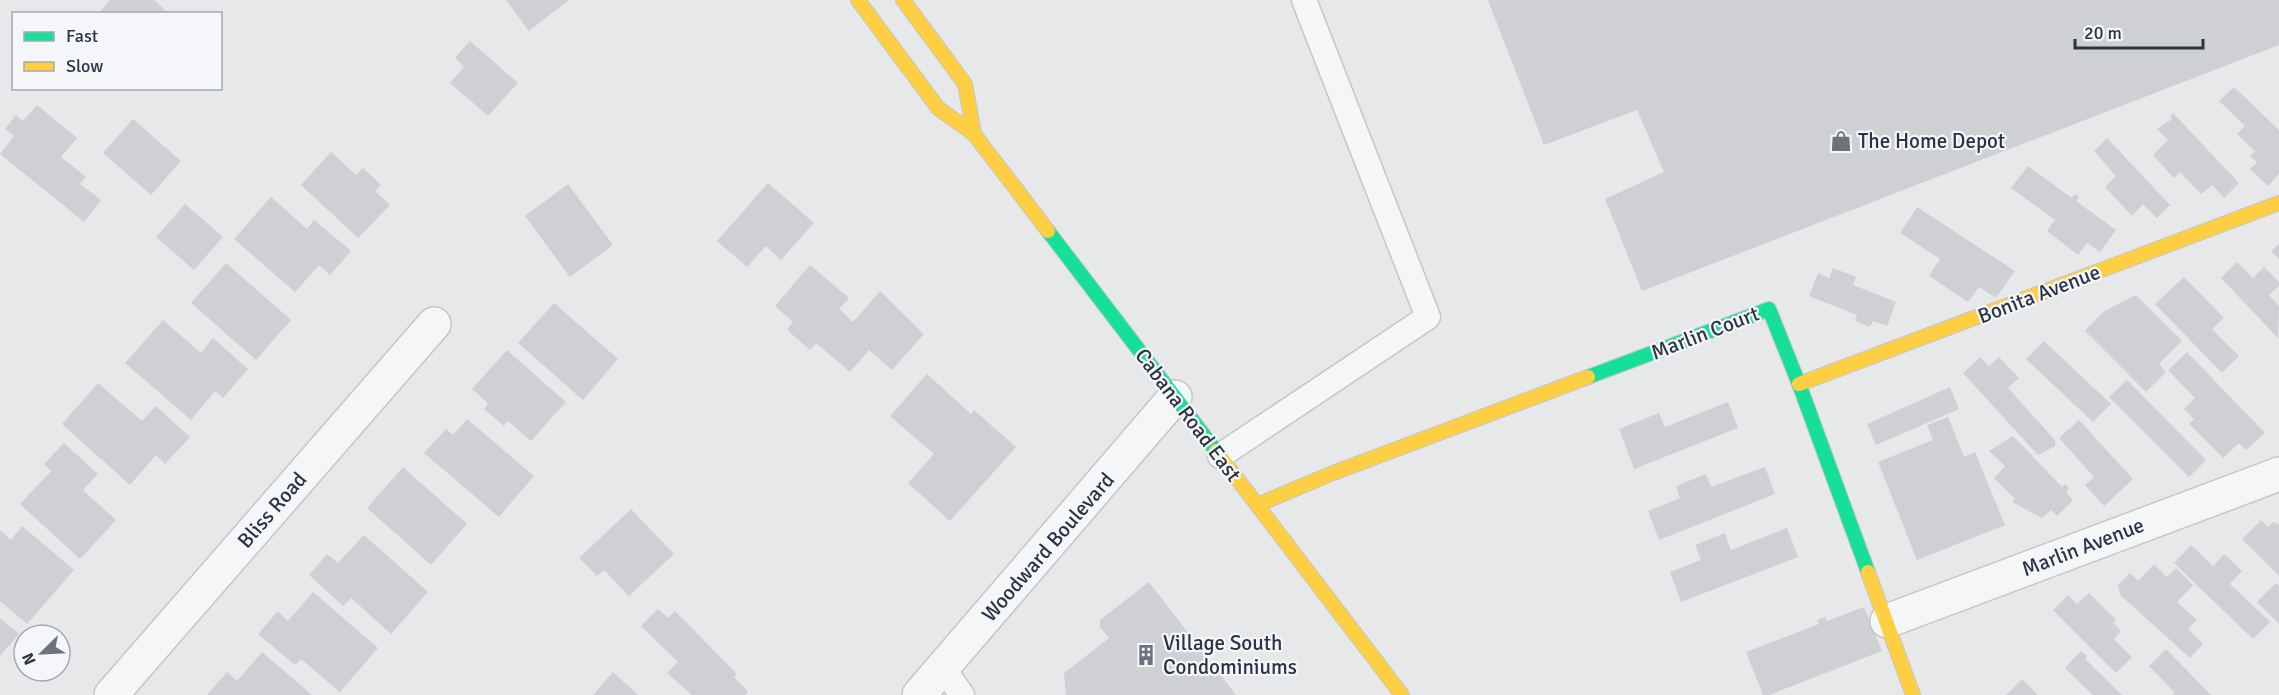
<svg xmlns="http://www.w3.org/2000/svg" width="2279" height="695" font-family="Signika,sans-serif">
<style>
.building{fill:#ced0d3}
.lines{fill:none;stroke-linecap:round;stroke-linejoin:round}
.lane-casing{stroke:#c4c6c8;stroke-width:27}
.street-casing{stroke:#c4c6c8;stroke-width:36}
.fast-casing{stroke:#c4c6c8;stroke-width:16}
.slow-casing{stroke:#c4c6c8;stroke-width:16}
.lane{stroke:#f5f6f7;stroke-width:24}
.street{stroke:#f5f6f7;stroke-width:33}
.fast{stroke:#16e098;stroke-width:14}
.slow{stroke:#ffcf43;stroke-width:14}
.labels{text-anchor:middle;stroke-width:4.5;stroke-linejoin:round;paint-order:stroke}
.poi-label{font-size:21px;fill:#2b3445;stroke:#f4f6f9;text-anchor:start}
.street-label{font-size:21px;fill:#2b3445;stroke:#f4f6f9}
</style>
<rect width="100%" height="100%" fill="#e6e8ea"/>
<path class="building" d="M110,0H154L169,14H98Z
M506,0H569L529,31Z
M1488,0H2279V45L1642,291L1605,199L1664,172L1637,110L1544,145Z
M470,41L518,83L488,116L450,83L464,67L455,58Z
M2234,87L2279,130V174L2268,186L2250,169L2257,162L2250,156L2255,151L2237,134L2245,126L2219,101Z
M37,105L77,138L61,157L86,177L80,184L101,200L84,222L0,154L14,136L5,129L16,115L23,121Z
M2173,113L2239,183L2224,198L2212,185L2201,194L2180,172L2174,178L2153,155L2168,140L2157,129L2172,119L2170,116Z
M133,119L181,161L151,195L103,153Z
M2107,138L2170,205L2157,218L2143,204L2132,216L2105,187L2116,176L2094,151Z
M331,152L356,175L363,168L381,185L375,191L390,205L358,238L301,185Z
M2028,166L2072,198L2075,194L2079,197L2076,201L2116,230L2100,252L2087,243L2078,255L2047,231L2055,220L2011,188Z
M768,183L814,223L781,260L766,246L747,267L717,241Z
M568,184L613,245L570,277L525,216Z
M271,197L307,229L314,220L351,251L330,275L319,265L295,292L234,239Z
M185,204L223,237L194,270L156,237Z
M1917,207L2015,271L1996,298L1979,287L1968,302L1929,276L1940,259L1900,233Z
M2279,244V259L2271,251Z
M2237,262L2253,278L2264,267L2279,282V286L2269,295L2279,306L2278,338L2221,278Z
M226,263L291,320L256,360L191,303Z
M810,265L849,298L839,309L853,322L880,291L924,334L892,370L869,350L850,372L816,343L810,350L787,330L793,322L775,306Z
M1833,268L1856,277L1853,285L1896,302L1887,326L1873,321L1870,327L1855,321L1857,315L1809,296L1818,273L1829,278Z
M2184,277L2224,318L2212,329L2239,356L2222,373L2155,304Z
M2136,295L2182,341L2159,364L2166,372L2146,392L2085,331L2103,312Z
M554,303L618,359L583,400L518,343Z
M163,320L201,353L213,338L248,369L223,398L215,391L191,420L125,363Z
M2044,341L2111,404L2093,422L2026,359Z
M507,350L566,402L531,441L508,421L504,426L484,409L488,403L472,389Z
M2187,352L2265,433L2246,450L2239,443L2223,458L2189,424L2194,419L2184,409L2195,398L2168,370Z
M1980,357L1989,366L1999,357L2019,378L2008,388L2055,440V446L2038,455L1963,373Z
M927,374L971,414L974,410L1016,447L950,521L908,483L934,454L890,416Z
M2127,380L2206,460L2189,477L2109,397Z
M98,383L142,421L156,406L190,437L165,464L156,455L130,485L62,424Z
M1950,387L1959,409L1876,445L1867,424Z
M1728,402L1738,428L1634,469L1619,429L1659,413L1665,427Z
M1948,417L1964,457L1975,452L2005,525L1917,560L1878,462L1933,440L1927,425Z
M467,419L534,476L499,517L424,453L446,429L453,435Z
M2079,420L2133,479L2104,506L2085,485L2094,477L2059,438Z
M2013,436L2062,487L2065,484L2069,488L2066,492L2073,500L2057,516L2051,510L2042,518L2012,502L2015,499L1994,478L2005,466L1989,451Z
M64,443L98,474L83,490L116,520L80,559L20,504L51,471L44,464Z
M403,467L467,524L431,565L367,508Z
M1765,467L1775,494L1659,540L1648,511L1680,498L1676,486L1706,474L1711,487Z
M631,509L674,554L629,596L604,570L597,576L579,558Z
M2261,520L2268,527L2273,522L2279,524V576L2242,539Z
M22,526L74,570L27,624L0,601V530L11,540Z
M1787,528L1798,557L1681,602L1670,572L1701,560L1695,545L1725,533L1731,550Z
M364,535L428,592L391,634L351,598L343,606L309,575L327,554L338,563Z
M2191,545L2213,566L2224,554L2242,571L2230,584L2270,622L2253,639L2174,563Z
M2154,564L2167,577L2176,568L2193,585L2177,602L2197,620L2188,629L2203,644L2190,658L2120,595L2118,585L2130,573L2138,581Z
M1149,582L1236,695H1066L1064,673L1109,638L1100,627V620Z
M2276,583L2279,586V624L2257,602Z
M313,592L378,648L340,692L301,659L295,665L258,634L278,611L288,621Z
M2089,593L2116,620L2113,623L2121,631L2114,639L2132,657L2116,673L2053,610L2068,595L2077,604Z
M1864,607L1882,651L1769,695H1763L1746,652L1819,624L1817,620L1825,617L1827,621Z
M658,609L668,618L675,611L737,674L734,677L748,692L745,695H692L667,673L678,662L641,626Z
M0,618L19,634L0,656Z
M2166,649L2211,695H2172L2175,693L2149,666Z
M2081,651L2087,656L2085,659L2122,695H2093L2065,668Z
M262,652L312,695H207L227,672L237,681Z
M613,672L638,695H593Z
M2022,679L2038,695H2006Z"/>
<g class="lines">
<defs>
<path id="lane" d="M1220,456L1428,317L1304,0
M943,668L962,695"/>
<path id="street" d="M1887,621L2279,474
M111,695L434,324
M919,695L1175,397"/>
<path id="fast" d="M1048,231L1216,451
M1588,377L1769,309L1799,384L1868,572"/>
<path id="slow" d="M858,0L938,108L974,134L1048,231
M903,0L965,84L974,134
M1799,384L2279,203
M1216,451L1402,695
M1257,505L1333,473L1588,377
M1868,572L1913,695"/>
</defs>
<use href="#lane" class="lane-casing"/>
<use href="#street" class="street-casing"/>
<use href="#fast" class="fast-casing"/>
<use href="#slow" class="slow-casing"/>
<use href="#lane" class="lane"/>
<use href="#street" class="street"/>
<use href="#fast" class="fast"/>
<use href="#slow" class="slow"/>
</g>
<defs>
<symbol id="shop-bare" viewBox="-9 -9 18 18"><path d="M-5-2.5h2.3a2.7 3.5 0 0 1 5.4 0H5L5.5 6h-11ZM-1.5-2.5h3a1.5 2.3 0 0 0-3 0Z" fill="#6c737f" stroke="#f4f6f9" stroke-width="2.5" paint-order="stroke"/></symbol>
<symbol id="building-bare" viewBox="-9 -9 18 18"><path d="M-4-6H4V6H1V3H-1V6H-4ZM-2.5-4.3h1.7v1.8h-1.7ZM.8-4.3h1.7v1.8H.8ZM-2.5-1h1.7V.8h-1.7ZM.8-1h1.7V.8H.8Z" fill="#6c737f" stroke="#f4f6f9" stroke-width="2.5" paint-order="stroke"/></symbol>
</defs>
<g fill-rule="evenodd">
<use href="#shop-bare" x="1826" y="126" width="30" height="30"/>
<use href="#building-bare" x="1131" y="640" width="30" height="30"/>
</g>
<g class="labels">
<g class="poi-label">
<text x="1858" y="148">The Home Depot</text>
<text x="1163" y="650">Village South<tspan x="1163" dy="24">Condominiums</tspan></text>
</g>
<g class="street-label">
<text transform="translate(2039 294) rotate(-21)" y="7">Bonita Avenue</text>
<text transform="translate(1705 333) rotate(-21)" y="7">Marlin Court</text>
<text transform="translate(1188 415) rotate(53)" y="7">Cabana Road East</text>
<text transform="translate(272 510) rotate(-49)" y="7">Bliss Road</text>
<text transform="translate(1048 547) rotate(-49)" y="7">Woodward Boulevard</text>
<text transform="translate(2083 547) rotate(-21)" y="7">Marlin Avenue</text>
</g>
</g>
<rect x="12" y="12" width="210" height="78" fill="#f4f6f9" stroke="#a4a8b1" stroke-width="1.5"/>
<rect x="24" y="32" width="30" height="9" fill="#16e098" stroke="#a4a8b1" stroke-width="1.5"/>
<text x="66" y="42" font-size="18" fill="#2b3445">Fast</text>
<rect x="24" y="62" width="30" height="9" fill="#ffcf43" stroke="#a4a8b1" stroke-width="1.5"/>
<text x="66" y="72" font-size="18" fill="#2b3445">Slow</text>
<g transform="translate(42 653) rotate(246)"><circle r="28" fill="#f4f6f9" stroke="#a4a8b1" stroke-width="1.5"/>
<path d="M0-4.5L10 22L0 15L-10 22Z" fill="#6c737f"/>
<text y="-9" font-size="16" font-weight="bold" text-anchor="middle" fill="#2b3445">N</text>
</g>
<path d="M2075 39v9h128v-9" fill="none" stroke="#2b3445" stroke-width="3"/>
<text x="2084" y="39" font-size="18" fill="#2b3445" stroke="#f4f6f9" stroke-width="4.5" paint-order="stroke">20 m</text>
</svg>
